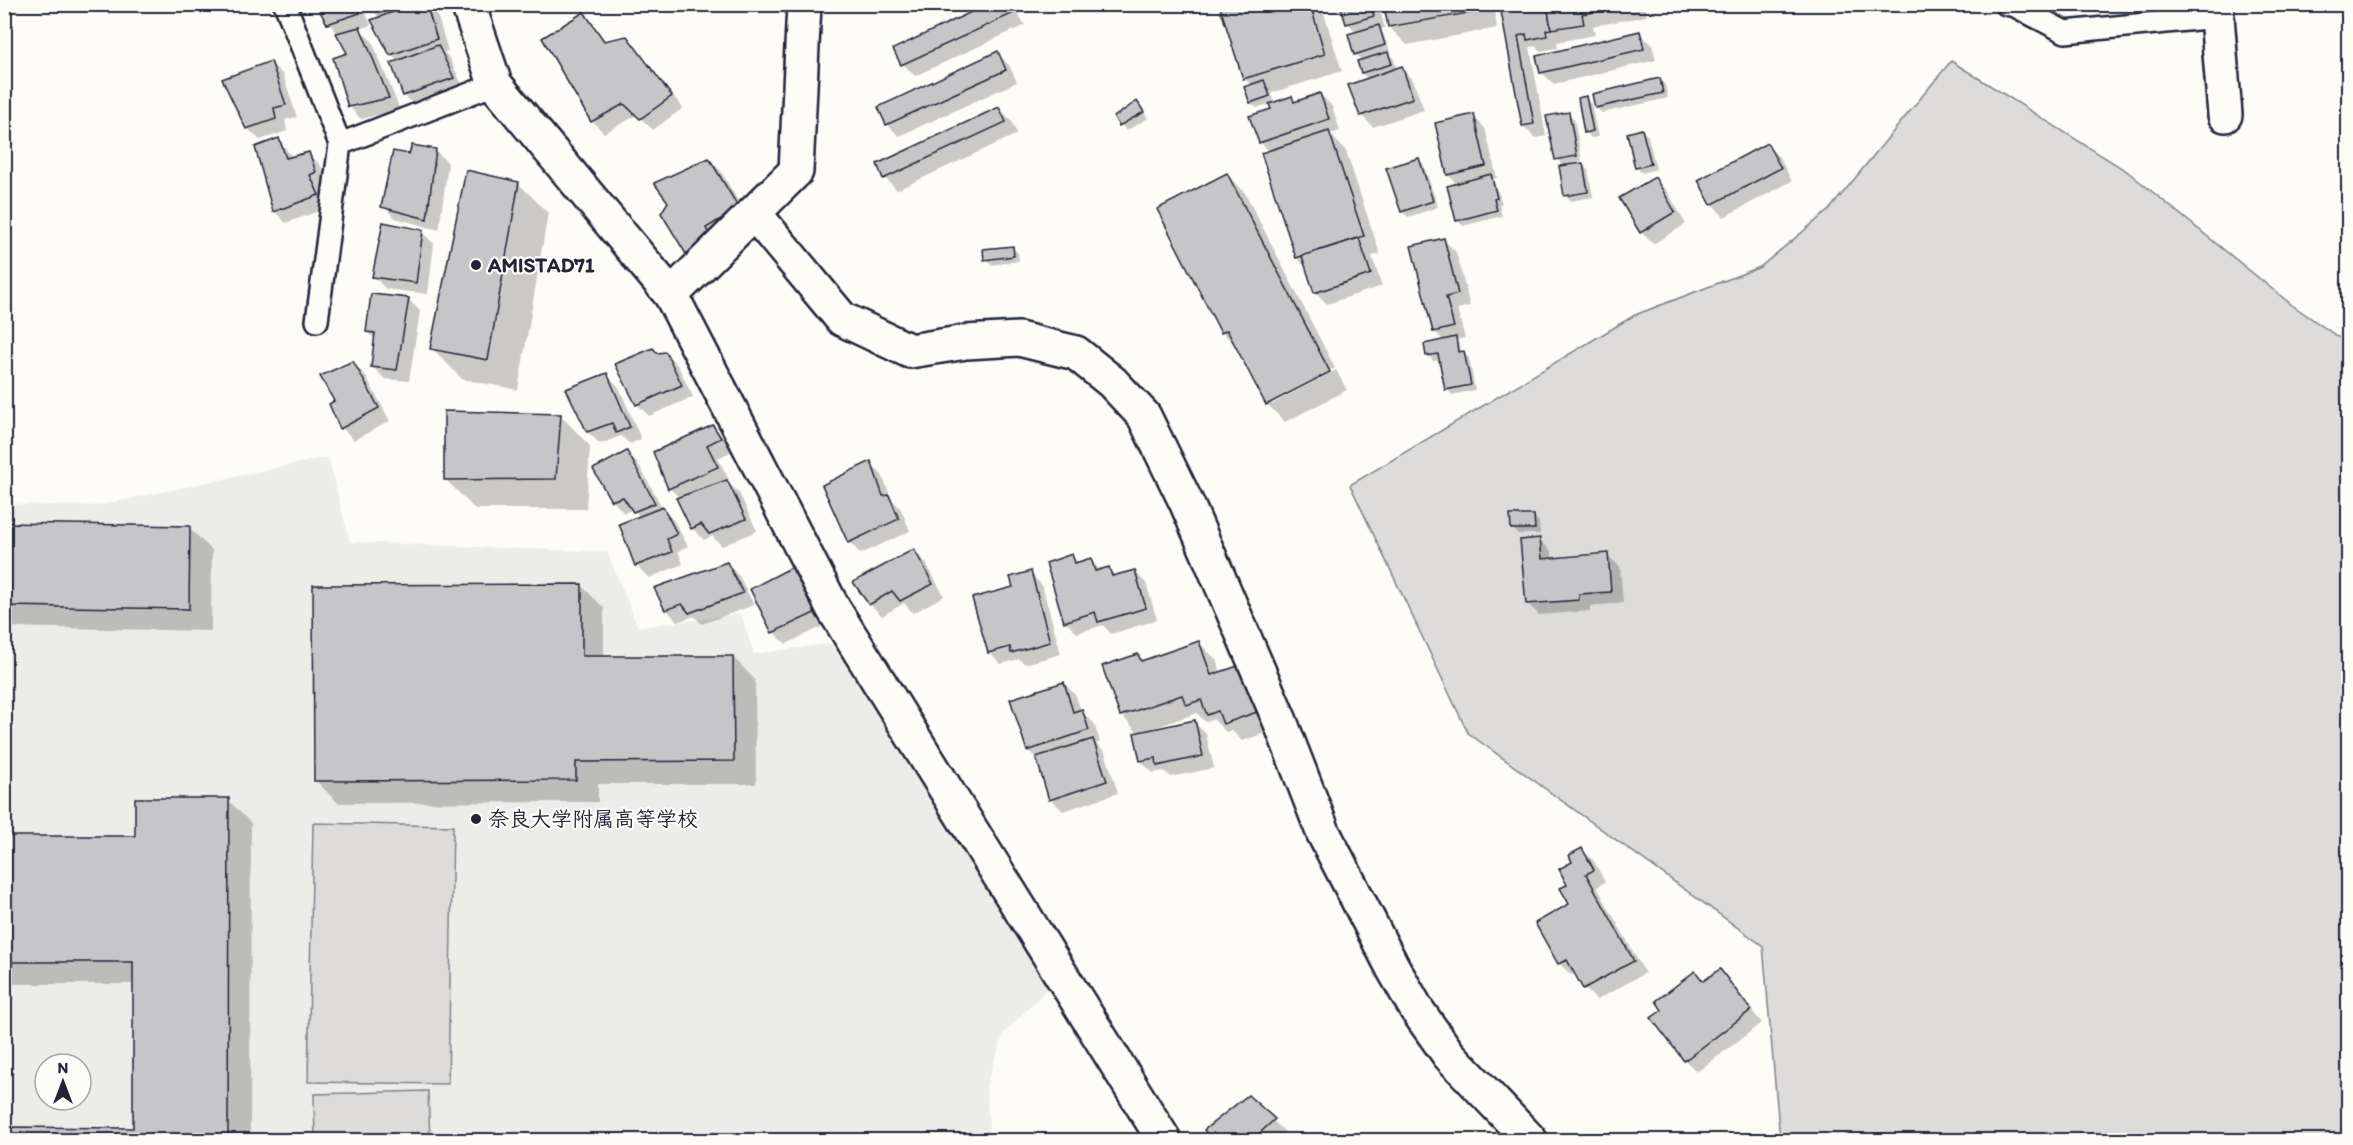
<svg xmlns="http://www.w3.org/2000/svg" width="2353" height="1145" viewBox="0 0 2353 1145" font-family="Itim,'Klee One',sans-serif">
	<style>
		.built { fill: #ecece9; fill-rule: evenodd }
		.green { fill: #dddcdb; stroke: #807f8b; stroke-width: 1.5 }
		.shadow { fill: #0003 }
		.building { fill: #c6c6c8; stroke: #22223b; stroke-width: 1.5 }
		.lines { fill: none; stroke-linecap: round; stroke-linejoin: round }
		.service-casing { stroke: #22223b; stroke-width: 26 }
		.minor-casing { stroke: #22223b; stroke-width: 38 }
		.service { stroke: #fdfcf7; stroke-width: 21 }
		.minor { stroke: #fdfcf7; stroke-width: 33 }
		.poi-dot { fill: #22223b; stroke: #fdfcf7; stroke-width: 2 }
		.labels { text-anchor: middle; stroke-width: 4.5; stroke-linejoin: round; paint-order: stroke }
		.poi-label { font-size: 21px; font-weight: bold; fill: #22223b; stroke: #fdfcf7; text-anchor: start }
	</style>
	<rect width="100%" height="100%" fill="#fdfcf7"/>
	<filter id="ink" filterUnits="userSpaceOnUse"><feTurbulence type="fractalNoise" baseFrequency=".0167" numOctaves="2"/><feDisplacementMap in="SourceGraphic" scale="12" xChannelSelector="R" yChannelSelector="G"/><feConvolveMatrix kernelMatrix="1 2 1 2 8 2 1 2 1" color-interpolation-filters="sRGB"/></filter>
	<g filter="url(#ink)">
		<path class="built" d="M328 457 350 542 607 552 638 627 741 614 754 654 835 643 1052 984 1004 1033 986 1086 990 1140H5V504L95 506ZM45 1064H81V1100H45Z"/>
		<g class="green">
			<polygon points="1951,61 2128,172 2292,305 2348,344 2348,1140 1780,1140 1763,946 1468,733 1350,485 1635,315 1760,267 1829,210"/>
			<polygon points="313,823 453,826 448,1084 308,1082"/>
			<polygon points="428,1091 430,1140 315,1140 314,1094"/>
		</g>
		<g class="shadow">
			<polygon points="318,4 362,4 371,25 359,29 372,41 400,110 361,119 349,106 349,54"/>
			<polygon points="368,4 431,4 428,6 437,14 448,51 444,52 450,59 465,91 416,107 404,95 398,61 391,54 380,19"/>
			<polygon points="992,4 1012,4 1025,25 915,76 903,64"/>
			<polygon points="1221,4 1321,4 1342,71 1271,93 1275,104 1291,98 1296,103 1320,94 1332,106 1340,131 1330,134 1346,151 1380,254 1372,256 1382,286 1327,304 1315,292 1307,268 1297,258 1270,152 1260,142 1274,110 1271,103 1257,108 1251,103 1252,86 1244,78"/>
			<polygon points="1342,4 1378,4 1385,28 1381,29 1390,51 1387,52 1394,59 1397,70 1401,68 1413,80 1424,110 1373,127 1361,115 1369,80 1362,73 1363,61 1355,54 1357,33 1348,23"/>
			<polygon points="1381,4 1507,4 1507,7 1517,4 1645,4 1647,16 1593,26 1595,35 1557,42 1558,48 1540,51 1536,46 1530,47 1546,136 1535,138 1523,126 1502,7 1494,8 1497,28 1407,45 1389,27"/>
			<polygon points="583,13 607,42 626,38 683,108 653,130 637,115 604,133 592,121"/>
			<polygon points="1640,33 1652,45 1656,60 1554,84 1541,72"/>
			<polygon points="997,53 1009,65 1017,82 899,136 887,124"/>
			<polygon points="271,63 283,75 297,117 285,120 287,131 260,140 247,128"/>
			<polygon points="1660,79 1665,85 1668,98 1602,113 1596,108"/>
			<polygon points="1585,98 1591,104 1598,137 1591,138 1586,132"/>
			<polygon points="1137,103 1148,118 1126,131 1116,117"/>
			<polygon points="999,108 1011,120 1017,134 897,190 885,178"/>
			<polygon points="1568,113 1574,119 1582,161 1573,163 1574,166 1582,164 1588,170 1593,197 1571,201 1566,196 1561,168 1564,167 1557,159"/>
			<polygon points="1473,116 1485,128 1497,178 1493,179 1502,203 1499,205 1502,216 1463,226 1458,221 1458,185 1448,175"/>
			<polygon points="1642,131 1648,136 1656,169 1642,173 1636,167"/>
			<polygon points="279,140 293,158 309,154 321,166 327,185 321,188 330,207 286,223 274,211"/>
			<polygon points="1767,145 1779,157 1792,181 1724,217 1712,204 1700,180"/>
			<polygon points="436,151 448,163 439,230 395,218 383,206 410,156"/>
			<polygon points="709,159 721,171 749,220 700,266 688,254 662,213"/>
			<polygon points="1419,159 1424,165 1438,207 1408,217 1402,211"/>
			<polygon points="1227,175 1245,193 1335,368 1272,400 1272,404 1336,370 1347,390 1285,422 1267,404 1239,349 1222,332"/>
			<polygon points="1655,179 1667,191 1686,224 1653,244 1641,232"/>
			<polygon points="518,183 548,213 518,390 462,379 432,348"/>
			<polygon points="422,232 434,244 428,294 386,289 374,277"/>
			<polygon points="1444,240 1456,252 1470,306 1457,309 1465,338 1457,340 1462,353 1469,358 1475,390 1452,395 1447,389 1441,360 1433,361 1428,355 1444,341 1434,331"/>
			<polygon points="1012,247 1018,253 1019,261 992,265 986,259"/>
			<polygon points="408,299 420,311 409,381 385,379 373,367 376,340 367,332"/>
			<polygon points="666,354 678,366 693,397 649,416 637,404 657,355"/>
			<polygon points="353,363 365,375 390,421 354,440 342,428 336,401"/>
			<polygon points="607,375 619,387 641,439 630,444 621,436 600,444 588,432"/>
			<polygon points="560,415 590,446 586,509 475,509 445,479"/>
			<polygon points="713,427 725,439 732,451 718,458 729,480 726,481 739,493 757,531 722,546 712,536 704,540 692,528 680,498 669,488"/>
			<polygon points="627,453 639,465 663,509 674,521 688,546 678,551 683,564 649,578 637,566 621,524 640,517 633,509 624,513 612,500"/>
			<polygon points="870,463 882,475 891,498 901,509 910,531 861,554 849,542"/>
			<polygon points="1534,516 1539,522 1540,534 1518,534 1512,528"/>
			<polygon points="4,524 189,528 212,550 211,631 4,627"/>
			<polygon points="1540,540 1552,552 1552,559 1607,555 1620,567 1623,603 1590,606 1590,611 1539,615 1527,603"/>
			<polygon points="914,551 926,563 944,596 913,613 904,603 882,616 870,604"/>
			<polygon points="1071,556 1079,563 1090,560 1101,571 1108,569 1116,576 1134,571 1146,583 1157,620 1111,634 1103,625 1077,633 1065,621"/>
			<polygon points="727,564 739,576 754,605 702,624 694,616 678,622 666,609"/>
			<polygon points="794,568 832,622 786,644 773,632 752,589"/>
			<polygon points="1030,573 1042,585 1061,654 1025,664 1019,659 1001,664 989,652 1015,588"/>
			<polygon points="582,586 604,608 604,658 733,657 755,680 756,784 598,784 598,802 338,803 316,781"/>
			<polygon points="1199,643 1217,660 1221,674 1241,667 1274,730 1242,741 1231,730 1226,732 1213,719 1205,722 1197,713 1151,729 1152,731 1194,722 1206,734 1214,768 1171,777 1164,771 1153,773 1141,761 1139,734 1121,715 1138,655 1144,662"/>
			<polygon points="1064,683 1076,696 1081,711 1094,723 1100,742 1096,744 1105,752 1118,793 1063,811 1051,799 1038,760 1028,750"/>
			<polygon points="228,800 251,823 250,1140 4,1140 4,1129 135,1129 135,984 4,984 4,837 137,838"/>
			<polygon points="1582,849 1594,861 1605,882 1597,887 1645,973 1597,1000 1584,988 1576,973 1571,975 1559,963 1571,905 1570,885 1574,862"/>
			<polygon points="1720,971 1762,1023 1697,1072 1685,1060 1664,1010 1695,973 1705,982"/>
			<polygon points="1248,1097 1285,1132 1277,1140 1213,1140 1206,1130"/>
		</g>
		<g class="building">
			<polygon points="316,4 356,4 360,13 327,24"/>
			<polygon points="415,4 426,4 437,39 390,55 371,20"/>
			<polygon points="988,4 1010,4 1014,13 901,65 893,49"/>
			<polygon points="1219,4 1310,4 1325,54 1243,79"/>
			<polygon points="1340,4 1371,4 1374,16 1346,24"/>
			<polygon points="1380,4 1479,4 1480,11 1388,27 1385,11 1381,12"/>
			<polygon points="1512,4 1547,4 1551,29 1546,30 1547,36 1527,40 1526,34 1518,36 1534,124 1522,126 1500,6"/>
			<polygon points="1547,4 1635,4 1635,5 1582,14 1584,24 1551,29"/>
			<polygon points="584,12 604,41 627,36 672,96 640,119 624,104 591,122 542,38"/>
			<polygon points="1379,25 1385,45 1354,55 1348,34"/>
			<polygon points="360,27 389,98 348,107 333,58 347,53 336,33"/>
			<polygon points="1640,31 1644,49 1540,73 1536,56"/>
			<polygon points="438,45 454,78 403,96 391,63"/>
			<polygon points="998,51 1006,70 886,125 878,107"/>
			<polygon points="1388,52 1392,64 1361,73 1357,61"/>
			<polygon points="271,61 286,105 274,108 276,119 246,129 222,79"/>
			<polygon points="1402,66 1413,98 1360,116 1348,85"/>
			<polygon points="1660,78 1663,93 1595,108 1592,94"/>
			<polygon points="1264,80 1270,96 1250,103 1244,87"/>
			<polygon points="1320,93 1329,119 1259,143 1249,116 1271,109 1269,104 1292,96 1294,102"/>
			<polygon points="1586,96 1593,131 1584,133 1578,98"/>
			<polygon points="1137,101 1144,112 1119,126 1114,117"/>
			<polygon points="999,107 1006,122 883,179 877,164"/>
			<polygon points="1569,112 1577,156 1555,160 1546,116"/>
			<polygon points="1474,114 1486,166 1447,175 1435,123"/>
			<polygon points="1642,129 1651,164 1635,168 1627,133"/>
			<polygon points="1329,131 1364,236 1296,258 1261,153"/>
			<polygon points="279,138 286,158 309,152 316,172 310,175 319,195 273,212 255,147"/>
			<polygon points="1767,143 1781,168 1711,205 1698,180"/>
			<polygon points="412,145 436,149 427,219 381,207 393,151 409,154"/>
			<polygon points="709,158 739,208 706,228 711,239 686,254 661,213 668,202 654,183"/>
			<polygon points="1419,158 1433,201 1401,212 1386,168"/>
			<polygon points="1583,163 1588,192 1564,196 1559,166"/>
			<polygon points="466,170 519,182 488,360 430,349"/>
			<polygon points="1227,173 1330,372 1266,405 1227,330 1221,333 1157,209"/>
			<polygon points="1491,174 1497,198 1494,199 1497,210 1456,221 1447,186"/>
			<polygon points="1655,177 1675,212 1640,233 1619,198"/>
			<polygon points="383,222 423,230 416,283 372,277"/>
			<polygon points="1359,238 1371,274 1314,293 1302,256"/>
			<polygon points="1444,238 1458,294 1446,297 1454,327 1433,332 1411,246"/>
			<polygon points="1013,246 1014,256 984,260 983,249"/>
			<polygon points="371,294 409,298 397,370 371,367 375,333 366,332"/>
			<polygon points="1456,337 1458,352 1464,351 1471,385 1445,390 1438,354 1426,356 1424,344"/>
			<polygon points="653,348 657,353 666,352 682,385 636,405 615,364"/>
			<polygon points="353,361 379,408 340,429 329,404 334,401 320,376"/>
			<polygon points="607,373 630,427 616,433 612,423 587,432 566,389"/>
			<polygon points="444,411 561,414 556,479 444,480"/>
			<polygon points="713,425 721,438 707,445 718,467 668,489 653,452"/>
			<polygon points="627,451 655,503 633,512 623,497 611,501 593,469"/>
			<polygon points="871,461 883,496 889,495 899,519 848,543 822,485"/>
			<polygon points="727,480 746,519 709,534 701,524 691,529 676,498"/>
			<polygon points="663,507 677,534 667,539 672,552 635,566 619,524"/>
			<polygon points="1510,515 1534,515 1535,529 1511,529"/>
			<polygon points="4,523 190,526 189,609 4,606"/>
			<polygon points="1540,538 1542,559 1608,553 1611,592 1579,594 1579,600 1526,604 1520,540"/>
			<polygon points="914,549 933,584 900,601 892,591 869,605 853,582"/>
			<polygon points="1072,554 1075,563 1091,558 1095,571 1109,567 1112,576 1135,570 1146,608 1098,622 1095,612 1064,622 1046,563"/>
			<polygon points="727,562 743,593 689,613 682,604 665,610 654,588"/>
			<polygon points="794,566 821,610 772,633 750,589"/>
			<polygon points="1031,571 1050,642 1011,653 1010,647 988,653 972,598 1013,587 1010,577"/>
			<polygon points="582,584 582,656 733,656 734,761 576,762 576,780 314,781 313,585"/>
			<polygon points="1199,641 1211,675 1241,665 1257,712 1223,724 1218,711 1207,715 1201,700 1186,705 1182,695 1120,716 1102,666 1138,654 1141,661"/>
			<polygon points="1064,682 1073,712 1082,709 1089,730 1027,751 1010,699"/>
			<polygon points="1195,720 1203,756 1157,766 1156,758 1140,761 1134,733"/>
			<polygon points="1093,739 1107,781 1049,800 1036,757"/>
			<polygon points="135,798 229,798 228,1140 4,1140 4,1127 133,1128 133,962 4,962 4,836 135,836"/>
			<polygon points="1582,848 1594,870 1586,874 1634,961 1583,989 1567,960 1558,964 1535,923 1569,904 1560,888 1567,885 1559,869 1572,862 1569,855"/>
			<polygon points="1720,969 1751,1010 1684,1061 1651,1018 1662,1010 1656,1001 1695,971 1703,981"/>
			<polygon points="1248,1095 1275,1119 1252,1140 1211,1140 1204,1130"/>
		</g>
		<g class="lines">
			<defs>
				<g id="service">
					<polyline points="285,4 340,144"/>
					<polyline points="2006,4 2015,6 2065,32 2217,17"/>
					<polyline points="317,321 340,144 495,84"/>
				</g>
				<g id="minor">
					<polyline points="468,4 495,84 671,295 833,608 1164,1140"/>
					<polyline points="2216,4 2225,115"/>
					<polyline points="754,213 842,319 910,351 966,342 1019,339 1076,353 1112,382 1144,416 1187,504 1280,721 1323,832 1393,968 1417,1010 1449,1055 1530,1140"/>
					<polyline points="671,295 796,171 804,4"/>
				</g>
			</defs>
			<use href="#service" class="service-casing"/>
			<use href="#minor" class="minor-casing"/>
			<use href="#service" class="service"/>
			<use href="#minor" class="minor"/>
		</g>
	</g>
	<g class="poi-dot">
		<circle cx="476" cy="265" r="6"/>
		<circle cx="476" cy="819" r="6"/>
	</g>
	<g class="labels">
		<g class="poi-label">
			<text x="488" y="272">AMISTAD71</text>
			<text x="488" y="826">奈良大学附属高等学校</text>
		</g>
	</g>
	<rect width="2353" height="1145" fill="none" stroke="#fdfcf7" stroke-width="24"/>
	<rect x="12" y="12" width="2329" height="1121" fill="none" stroke="#22223b" stroke-width="2" filter="url(#ink)"/>
	<g transform="translate(63 1082)"><circle r="28" fill="#fdfcf7" stroke="#a5a5ac" stroke-width="1.5"/>
	<path d="M0-4.5L10 22L0 15L-10 22Z" fill="#22223b"/>
	<text y="-9" font-size="16" font-weight="bold" text-anchor="middle" fill="#22223b">N</text>
	</g>
</svg>
